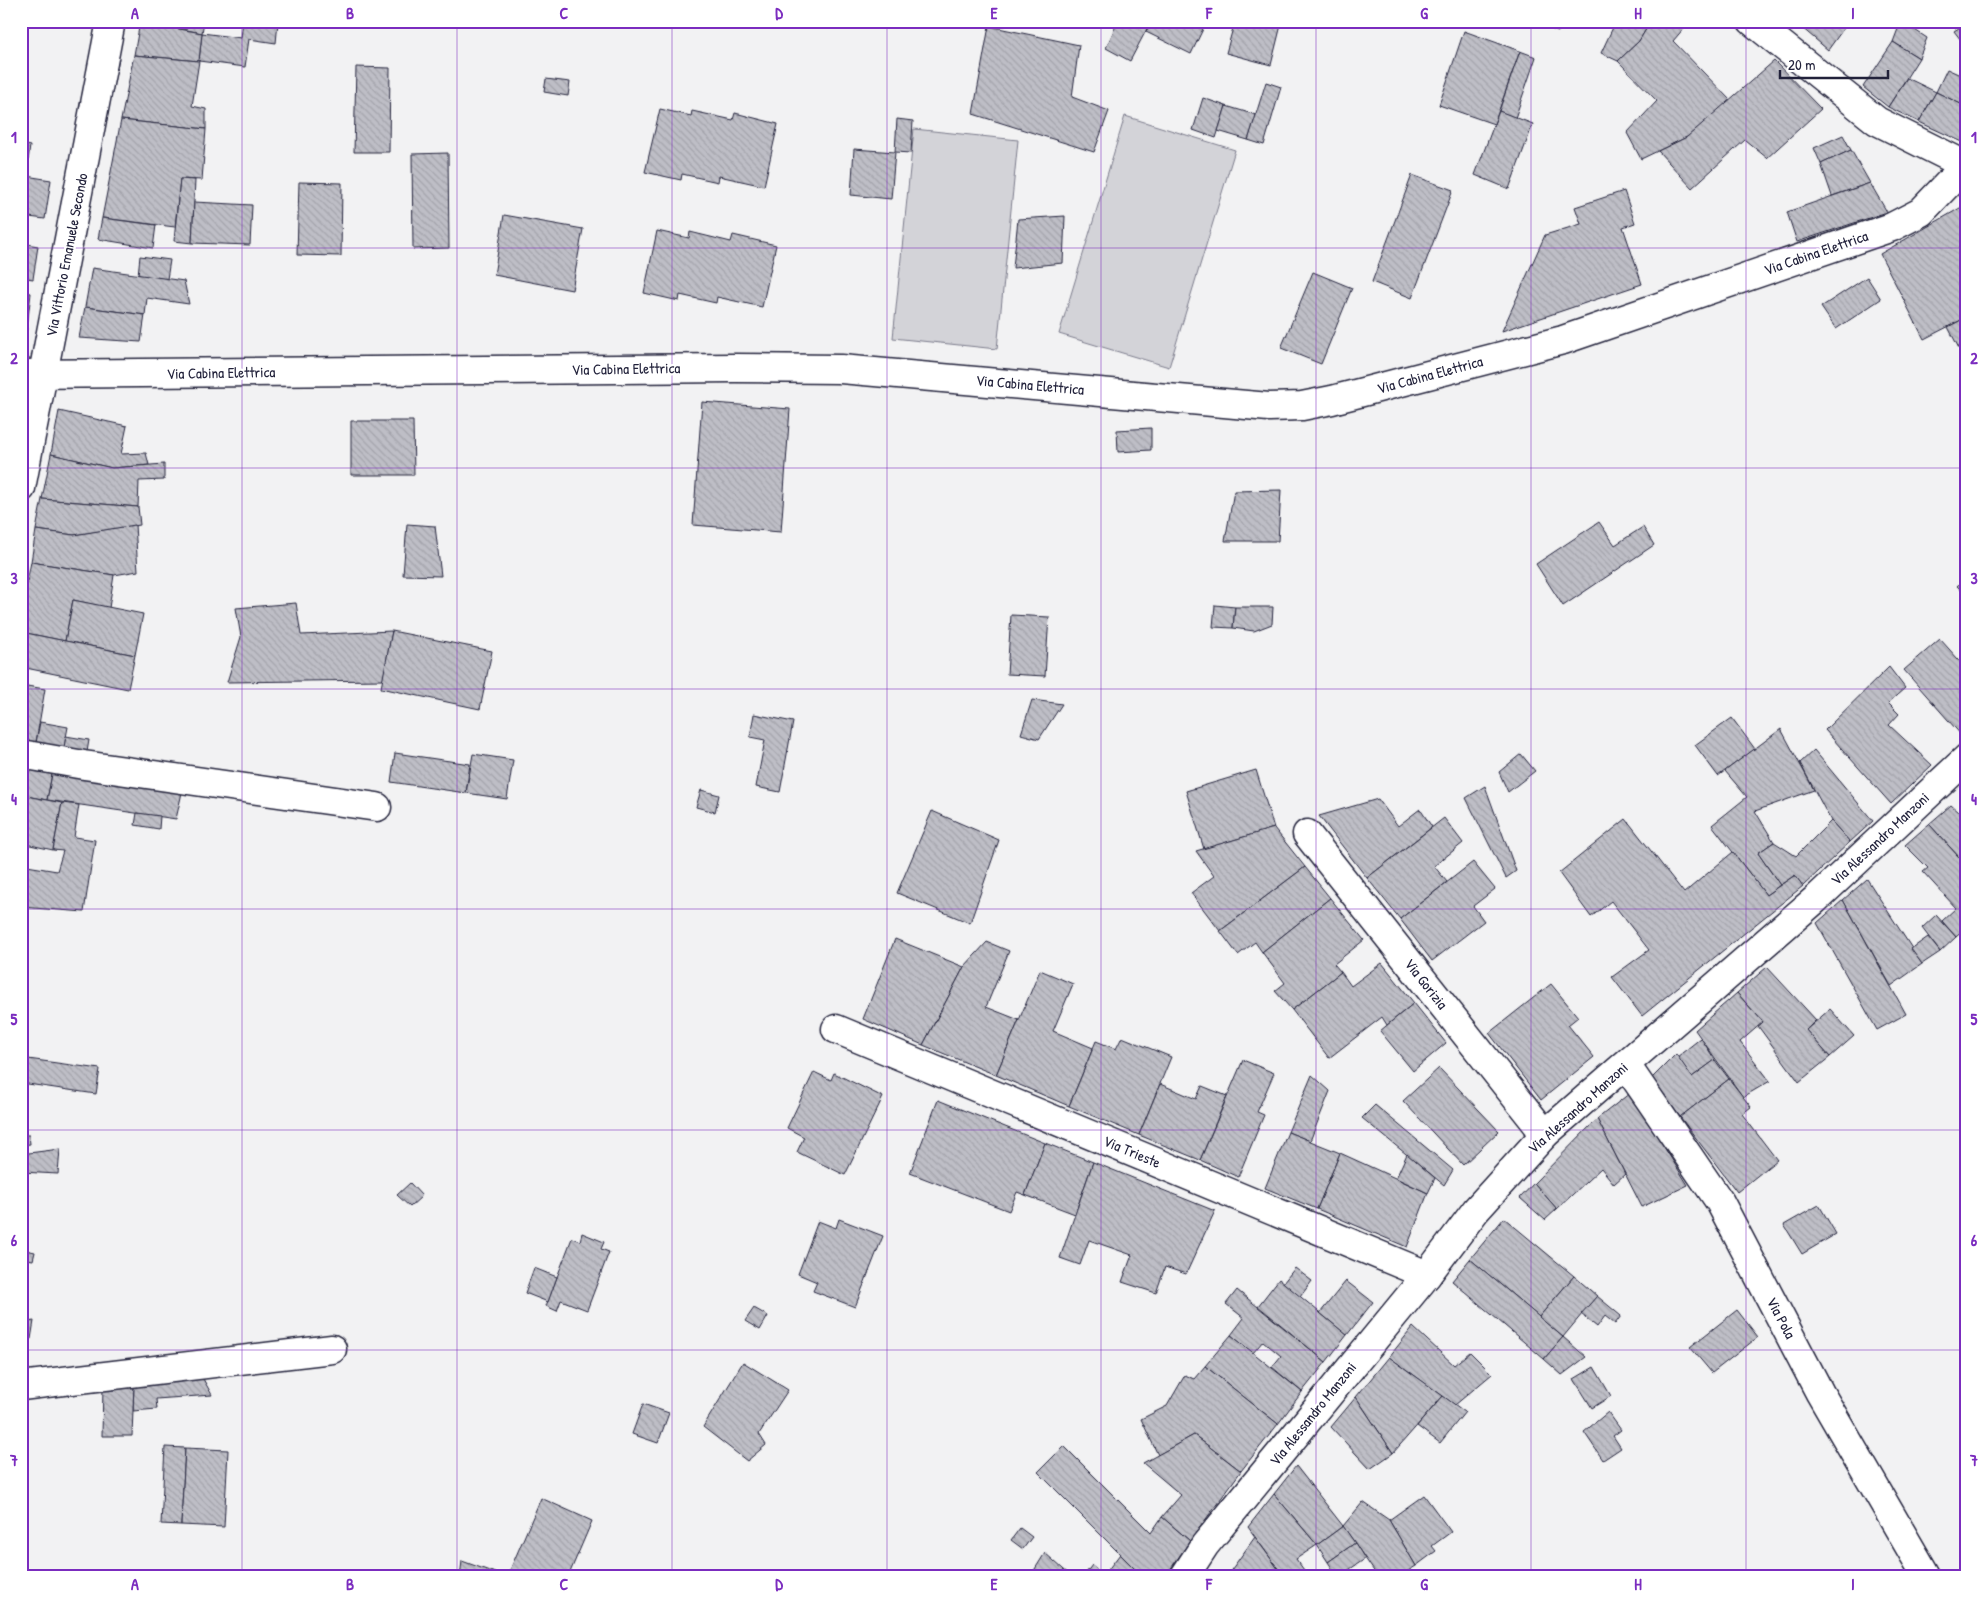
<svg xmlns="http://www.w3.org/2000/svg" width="1988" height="1598" viewBox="0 0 1988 1598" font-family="'Patrick Hand',sans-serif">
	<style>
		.green { fill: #d3d3d8; stroke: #7a7a8a }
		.building { fill: url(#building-back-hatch); stroke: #22223b }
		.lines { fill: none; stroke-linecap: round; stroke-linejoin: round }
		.minor-casing { stroke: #22223b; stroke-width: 31 }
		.minor { stroke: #fff; stroke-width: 28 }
		.grid { fill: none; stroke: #7b2cbf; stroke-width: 1; stroke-opacity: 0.55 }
		.labels { text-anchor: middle; stroke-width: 4.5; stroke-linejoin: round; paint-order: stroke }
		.street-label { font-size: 15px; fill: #22223b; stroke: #fff }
		.neatline { fill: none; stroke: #7b2cbf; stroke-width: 2 }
		.grid-label { font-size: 16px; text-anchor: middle; font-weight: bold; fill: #7b2cbf }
	</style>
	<defs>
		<pattern id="building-back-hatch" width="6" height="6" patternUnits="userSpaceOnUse" patternTransform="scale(1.25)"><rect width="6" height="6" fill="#bebec6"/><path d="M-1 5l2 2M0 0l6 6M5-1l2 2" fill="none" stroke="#a3a3ab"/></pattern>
	</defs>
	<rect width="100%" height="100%" fill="#f2f2f3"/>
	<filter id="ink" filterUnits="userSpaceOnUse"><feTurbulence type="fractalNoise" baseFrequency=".02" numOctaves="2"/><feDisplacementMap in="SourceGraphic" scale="10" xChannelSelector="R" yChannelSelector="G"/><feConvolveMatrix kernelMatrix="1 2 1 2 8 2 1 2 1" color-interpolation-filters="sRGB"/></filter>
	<g filter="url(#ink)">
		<g class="green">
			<polygon points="1125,116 1235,150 1169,367 1059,334"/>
			<polygon points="914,129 1018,140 997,349 893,338"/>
		</g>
		<g class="building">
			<polygon points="63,21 86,21 84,28 63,25"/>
			<polygon points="140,21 204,21 202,33"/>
			<polygon points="243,21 278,22 276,43 249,39 245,67 199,61 202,33 241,38"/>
			<polygon points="1118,21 1151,21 1130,61 1106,48"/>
			<polygon points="1151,21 1197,21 1195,25 1203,29 1191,54 1146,32"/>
			<polygon points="1220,21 1282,21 1271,65 1226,53 1233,28 1219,24"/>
			<polygon points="1533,21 1563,21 1558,32"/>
			<polygon points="1616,21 1651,21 1639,41 1618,61 1601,53"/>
			<polygon points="1651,21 1690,21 1673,41 1731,101 1687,137 1641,159 1627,133 1657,101 1618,61 1639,41"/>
			<polygon points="1794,21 1849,21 1828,50"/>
			<polygon points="1901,21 1927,38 1919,58 1893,42"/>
			<polygon points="140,22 202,33 199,61 134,55"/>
			<polygon points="1967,23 1967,48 1954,31"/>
			<polygon points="989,26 1079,45 1072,97 1109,111 1094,152 973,114"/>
			<polygon points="1464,31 1520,51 1494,124 1439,105"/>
			<polygon points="1893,42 1919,58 1888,107 1863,87"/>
			<polygon points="1520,51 1536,57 1515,118 1499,111"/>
			<polygon points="134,55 199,61 192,106 206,109 206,129 121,120"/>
			<polygon points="1774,61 1821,109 1767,158 1745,140 1692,188 1658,151 1687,137"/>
			<polygon points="356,67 390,68 389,152 354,152"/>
			<polygon points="1947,69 1967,78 1967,107 1936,92"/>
			<polygon points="1907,78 1936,92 1919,122 1888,107"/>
			<polygon points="546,79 570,82 568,96 544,92"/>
			<polygon points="1266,82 1281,87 1264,145 1248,140"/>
			<polygon points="1936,92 1967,107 1967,144 1919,122"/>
			<polygon points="1203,98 1226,106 1216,138 1193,130"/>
			<polygon points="1226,106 1256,115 1248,140 1218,131"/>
			<polygon points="660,109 691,116 692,111 733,120 735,113 778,124 764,186 719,176 718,182 682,174 681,180 645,172"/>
			<polygon points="1499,111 1533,124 1509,189 1475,175"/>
			<polygon points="897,119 913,121 911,153 895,152"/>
			<polygon points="121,120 206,129 202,180 180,179 175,227 102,218"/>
			<polygon points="1843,135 1851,150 1821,164 1814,148"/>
			<polygon points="21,144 30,146 26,176 51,180 45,219 21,216"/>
			<polygon points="854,149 895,152 891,199 851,195"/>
			<polygon points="1851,150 1870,183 1832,196 1821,164"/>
			<polygon points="448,153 449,248 413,249 412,154"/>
			<polygon points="1412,175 1453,190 1412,298 1372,282"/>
			<polygon points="180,179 195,180 192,243 174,241"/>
			<polygon points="299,182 342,183 341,256 297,255"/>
			<polygon points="1870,183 1887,212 1797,242 1787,212"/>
			<polygon points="1624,191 1635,223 1623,227 1642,284 1502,331 1545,235 1581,224 1575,207"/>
			<polygon points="194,202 252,205 250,245 192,243"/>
			<polygon points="1967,204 1967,317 1924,339 1880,254"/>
			<polygon points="504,215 583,229 572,290 494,275"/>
			<polygon points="1065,216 1063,263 1013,268 1018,219"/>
			<polygon points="102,218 156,225 153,248 98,239"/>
			<polygon points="657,231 689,238 690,232 731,242 733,235 776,245 762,307 717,297 716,303 680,295 679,301 644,293"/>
			<polygon points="21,243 38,246 33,279 21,277"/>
			<polygon points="140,256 170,260 167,279 138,275"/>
			<polygon points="92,268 184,281 189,304 147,298 145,315 85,307"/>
			<polygon points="1313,272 1352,288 1321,364 1281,348"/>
			<polygon points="1867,277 1881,299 1836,329 1821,307"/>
			<polygon points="21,292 31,293 26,335 21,334"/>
			<polygon points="85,307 145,315 141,342 79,338"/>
			<polygon points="1967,317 1967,364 1948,327"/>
			<polygon points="702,402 790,409 781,532 693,525"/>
			<polygon points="59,411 127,426 121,454 146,453 149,465 112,468 51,454"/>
			<polygon points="351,421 413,421 414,475 351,475"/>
			<polygon points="1151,428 1151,450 1118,452 1117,430"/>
			<polygon points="51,454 112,468 164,464 164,480 139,481 138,507 42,499"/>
			<polygon points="1281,490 1278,541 1225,541 1234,491"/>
			<polygon points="42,499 138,507 140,525 74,535 36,530"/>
			<polygon points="1599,522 1615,545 1643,527 1654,545 1563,606 1536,564"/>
			<polygon points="407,524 435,526 441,576 403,575"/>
			<polygon points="135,525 138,571 114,575 31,562 36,530 74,535"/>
			<polygon points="31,562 114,575 109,608 73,600 65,641 21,632 21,612"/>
			<polygon points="1967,576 1967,596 1957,586"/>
			<polygon points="73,600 143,614 135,655 65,641"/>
			<polygon points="296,603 301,635 392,631 383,680 227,682 241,637 236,608"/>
			<polygon points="1215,605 1235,607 1233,628 1213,627"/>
			<polygon points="1235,607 1273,607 1272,624 1254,631 1233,628"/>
			<polygon points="1011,615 1049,617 1045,676 1007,674"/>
			<polygon points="392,631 492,651 480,709 381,688"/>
			<polygon points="21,632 135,655 128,689 21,667"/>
			<polygon points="1940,639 1967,669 1967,733 1963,737 1904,670"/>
			<polygon points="1889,667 1905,688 1888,703 1899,714 1889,725 1932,765 1891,804 1825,730"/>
			<polygon points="21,685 45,689 35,748 21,746"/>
			<polygon points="1032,700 1062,704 1039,739 1021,734"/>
			<polygon points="754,714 793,722 780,792 756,787 765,740 750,737"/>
			<polygon points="1732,718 1755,749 1718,776 1695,745"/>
			<polygon points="40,722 68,727 63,753 35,748"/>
			<polygon points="1781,729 1814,790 1755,811 1774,842 1758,853 1780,885 1766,895 1712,825 1747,797 1725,771"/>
			<polygon points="66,736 89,740 86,758 63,753"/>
			<polygon points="1814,750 1873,821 1850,842 1831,821 1800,763"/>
			<polygon points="395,753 470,764 466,793 391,782"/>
			<polygon points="473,754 513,760 507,799 466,793"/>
			<polygon points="1521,754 1535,771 1508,792 1499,772"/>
			<polygon points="21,763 53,769 47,800 21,795"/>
			<polygon points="53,769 183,788 176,819 47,800"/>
			<polygon points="1256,770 1274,828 1204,849 1186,791"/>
			<polygon points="1485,786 1516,871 1506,878 1466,798"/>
			<polygon points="701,790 719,795 715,812 696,807"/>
			<polygon points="21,795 62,803 53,850 21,843"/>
			<polygon points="1378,799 1398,826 1420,809 1432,827 1367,878 1319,816"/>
			<polygon points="62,803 79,805 74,837 95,840 84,912 21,907 21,865 57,871 63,851 53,850"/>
			<polygon points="1951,805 1967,819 1967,866 1929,824"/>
			<polygon points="932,811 999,840 970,923 897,893"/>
			<polygon points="137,813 160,816 159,829 135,825"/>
			<polygon points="1444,818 1463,843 1434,866 1447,882 1400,919 1367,878"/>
			<polygon points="1626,819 1684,893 1733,852 1766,895 1795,875 1803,886 1642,1016 1612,977 1649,950 1611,901 1591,917 1559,873"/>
			<polygon points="1831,821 1850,842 1803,886 1795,875 1780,885 1758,853 1774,842 1796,856"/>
			<polygon points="1929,824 1967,866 1967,927 1956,937 1942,921 1956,908 1923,872 1928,868 1905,845"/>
			<polygon points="1274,828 1305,867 1220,931 1191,893 1214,876 1196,851"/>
			<polygon points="1473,862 1495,889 1473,906 1484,921 1432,961 1400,919"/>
			<polygon points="1305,867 1330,898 1262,952 1255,942 1238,955 1220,931"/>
			<polygon points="1867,879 1922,964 1891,986 1843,900"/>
			<polygon points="1330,898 1364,940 1334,964 1341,972 1292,1010 1275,991 1285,983 1262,952"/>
			<polygon points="1843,900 1906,1014 1877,1030 1817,923"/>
			<polygon points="1936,915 1956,937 1940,952 1922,928"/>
			<polygon points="1928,937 1940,952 1922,964 1911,949"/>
			<polygon points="895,939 964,967 923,1045 863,1019"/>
			<polygon points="987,942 1009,951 986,1007 1019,1020 996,1075 923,1045 964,967"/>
			<polygon points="1382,963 1414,1003 1387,1025 1382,1017 1329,1058 1292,1010 1341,972 1351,986"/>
			<polygon points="1767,967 1816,1020 1806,1030 1830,1057 1799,1082 1758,1026 1763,1022 1737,993"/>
			<polygon points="1040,970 1073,984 1053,1031 1093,1048 1069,1106 996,1075"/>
			<polygon points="1551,984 1578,1017 1568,1025 1594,1057 1541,1100 1489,1033"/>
			<polygon points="1737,993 1763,1022 1740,1042 1770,1081 1743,1097 1695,1030"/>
			<polygon points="1414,1003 1446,1043 1413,1071 1380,1031"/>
			<polygon points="1830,1009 1854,1036 1830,1057 1806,1030"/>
			<polygon points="1122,1037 1171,1057 1139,1135 1069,1106 1096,1041 1116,1049"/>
			<polygon points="1701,1038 1715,1060 1692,1077 1677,1057"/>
			<polygon points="1676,1054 1692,1077 1715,1060 1729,1079 1680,1117 1652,1078"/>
			<polygon points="21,1058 100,1069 96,1094 21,1083"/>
			<polygon points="1243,1060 1274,1073 1257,1112 1264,1115 1238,1177 1200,1160"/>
			<polygon points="1439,1068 1499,1131 1463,1165 1403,1101"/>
			<polygon points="814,1072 831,1080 834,1073 883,1097 845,1175 797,1152 804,1137 787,1128"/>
			<polygon points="1312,1075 1330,1091 1310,1141 1288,1132"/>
			<polygon points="1729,1079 1751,1107 1742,1114 1777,1160 1737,1192 1680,1117"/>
			<polygon points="1160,1084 1196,1099 1202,1086 1227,1096 1200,1160 1139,1135"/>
			<polygon points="1630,1093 1688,1185 1642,1207 1597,1119"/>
			<polygon points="938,1100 1045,1143 1025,1195 1017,1192 1009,1211 910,1173"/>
			<polygon points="1375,1105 1453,1170 1444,1185 1362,1118"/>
			<polygon points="1597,1119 1625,1174 1614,1184 1601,1168 1557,1209 1534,1183"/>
			<polygon points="1288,1132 1340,1153 1317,1209 1265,1188"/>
			<polygon points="21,1135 29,1135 30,1144 21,1145"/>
			<polygon points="1045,1143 1093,1162 1075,1214 1025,1195"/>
			<polygon points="60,1149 58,1174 21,1172 21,1154"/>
			<polygon points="1340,1153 1428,1193 1407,1247 1317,1209"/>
			<polygon points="1407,1154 1435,1178 1428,1193 1396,1178"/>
			<polygon points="1093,1162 1215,1211 1186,1274 1165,1267 1156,1293 1122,1282 1132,1255 1089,1240 1080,1265 1060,1258"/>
			<polygon points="410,1183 422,1196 410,1207 397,1195"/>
			<polygon points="1534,1183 1557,1209 1545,1220 1520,1198"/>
			<polygon points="21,1187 25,1187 23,1199 21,1199"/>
			<polygon points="1819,1205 1836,1234 1802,1254 1784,1225"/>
			<polygon points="1504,1218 1574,1276 1539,1317 1470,1259"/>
			<polygon points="839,1219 883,1236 855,1307 813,1291 817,1282 798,1274 818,1221 836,1228"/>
			<polygon points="582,1233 604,1242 601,1249 609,1252 587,1310 561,1300 557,1311 546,1306 572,1238 580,1241"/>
			<polygon points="21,1249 35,1252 33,1260 21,1258"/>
			<polygon points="1470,1259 1563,1337 1544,1359 1452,1281"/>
			<polygon points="534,1268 557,1277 548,1302 525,1293"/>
			<polygon points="1295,1268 1312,1281 1300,1297 1283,1283"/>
			<polygon points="1574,1276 1597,1296 1563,1337 1539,1317"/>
			<polygon points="1279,1279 1347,1335 1326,1362 1258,1306"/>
			<polygon points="1346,1281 1373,1302 1347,1335 1320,1313"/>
			<polygon points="1237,1290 1326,1362 1302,1392 1272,1367 1281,1356 1263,1341 1253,1353 1231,1335 1244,1318 1226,1304"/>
			<polygon points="1597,1296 1621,1316 1615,1324 1605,1316 1597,1327 1581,1314"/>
			<polygon points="754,1308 768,1316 760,1330 745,1321"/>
			<polygon points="1737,1310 1758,1337 1712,1373 1690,1347"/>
			<polygon points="34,1321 31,1339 21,1341 21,1323"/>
			<polygon points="1413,1327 1454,1365 1470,1352 1492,1374 1455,1405 1389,1357"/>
			<polygon points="1231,1335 1302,1392 1278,1424 1205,1366"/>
			<polygon points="1563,1337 1586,1357 1562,1375 1544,1359"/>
			<polygon points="1389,1357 1443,1396 1393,1453 1356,1397"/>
			<polygon points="743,1362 788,1390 759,1434 766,1445 747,1461 703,1427"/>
			<polygon points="1205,1366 1278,1424 1241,1471 1194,1435 1158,1455 1141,1419 1167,1406 1185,1375 1194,1379"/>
			<polygon points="1594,1367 1611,1396 1592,1408 1574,1379"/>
			<polygon points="202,1377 212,1395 156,1399 157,1409 133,1411 134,1384"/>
			<polygon points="134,1384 132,1436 102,1436 103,1386"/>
			<polygon points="1443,1396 1465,1412 1440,1443 1417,1426"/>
			<polygon points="1356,1397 1393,1453 1370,1469 1331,1427"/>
			<polygon points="643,1404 669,1413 658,1443 632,1434"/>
			<polygon points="1608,1412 1621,1430 1613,1436 1621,1448 1603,1460 1584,1432"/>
			<polygon points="1194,1435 1241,1471 1190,1541 1162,1517 1181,1495 1143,1463"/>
			<polygon points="1064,1446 1151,1533 1162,1517 1190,1541 1165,1577 1143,1577 1038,1472"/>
			<polygon points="165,1447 185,1448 181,1525 161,1524"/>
			<polygon points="185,1448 228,1450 224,1527 181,1525"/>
			<polygon points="1296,1466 1343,1526 1317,1545 1274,1494"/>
			<polygon points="1274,1494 1317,1545 1296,1559 1309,1577 1284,1577 1248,1527"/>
			<polygon points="1424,1495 1451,1532 1432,1546 1436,1551 1416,1566 1389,1520"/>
			<polygon points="541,1498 592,1521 568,1577 507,1577"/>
			<polygon points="1363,1502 1389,1520 1416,1566 1398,1577 1378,1577 1343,1526"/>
			<polygon points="1343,1526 1355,1543 1328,1562 1317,1545"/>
			<polygon points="1020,1528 1032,1537 1023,1549 1011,1540"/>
			<polygon points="1255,1537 1284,1577 1232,1577 1229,1573"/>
			<polygon points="1355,1543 1365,1559 1338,1577 1328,1562"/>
			<polygon points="1045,1553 1072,1577 1030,1577"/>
			<polygon points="1120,1554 1143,1577 1083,1577 1092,1565 1104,1575"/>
			<polygon points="462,1561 506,1577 460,1577"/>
		</g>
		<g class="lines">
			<defs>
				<g id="minor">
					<polyline points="1752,21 1877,121 1967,166"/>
					<polyline points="21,374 735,368 841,369 1269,407 1302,406 1332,400 1563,340 1892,227 1921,212 1965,166"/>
					<polyline points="21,488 111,21"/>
					<polyline points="21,754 84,765 377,807"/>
					<polyline points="1307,834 1545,1134"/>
					<polyline points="836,1029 1427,1275"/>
					<polyline points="1626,1065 1720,1202 1820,1393 1927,1577"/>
					<polyline points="21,1386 332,1349"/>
					<polyline points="1184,1577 1205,1545 1427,1275 1476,1210 1545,1134 1816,899 1967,758"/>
				</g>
			</defs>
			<use href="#minor" class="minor-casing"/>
			<use href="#minor" class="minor"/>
		</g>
	</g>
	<path class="grid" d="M242 21V1577M457 21V1577M672 21V1577M887 21V1577M1101 21V1577M1316 21V1577M1531 21V1577M1746 21V1577M21 248H1967M21 468H1967M21 689H1967M21 909H1967M21 1130H1967M21 1350H1967"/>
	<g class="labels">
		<g class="street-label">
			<text transform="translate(1816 253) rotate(-19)" y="5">Via Cabina Elettrica</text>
			<text transform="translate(67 255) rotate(-79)" y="5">Via Vittorio Emanuele Secondo</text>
			<text transform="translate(626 369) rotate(-1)" y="5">Via Cabina Elettrica</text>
			<text transform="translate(221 373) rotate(-1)" y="5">Via Cabina Elettrica</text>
			<text transform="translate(1430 375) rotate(-15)" y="5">Via Cabina Elettrica</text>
			<text transform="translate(1030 385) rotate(5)" y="5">Via Cabina Elettrica</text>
			<text transform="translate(1880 839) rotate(-43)" y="5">Via Alessandro Manzoni</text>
			<text transform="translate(1426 984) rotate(52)" y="5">Via Gorizia</text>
			<text transform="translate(1578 1108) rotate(-42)" y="5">Via Alessandro Manzoni</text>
			<text transform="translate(1132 1152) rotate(23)" y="5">Via Trieste</text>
			<text transform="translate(1781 1318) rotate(62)" y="5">Via Pola</text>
			<text transform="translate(1313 1414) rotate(-51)" y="5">Via Alessandro Manzoni</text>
		</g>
	</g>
	<rect width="1988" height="1598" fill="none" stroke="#fff" stroke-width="55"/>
	<path d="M1780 70v8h108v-8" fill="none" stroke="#22223b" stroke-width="2.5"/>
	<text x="1788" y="70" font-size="15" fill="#22223b" stroke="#ffffff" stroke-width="4" paint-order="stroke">20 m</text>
	<rect x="28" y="28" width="1932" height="1542" class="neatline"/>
	<g class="grid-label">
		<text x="135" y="19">A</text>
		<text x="350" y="19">B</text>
		<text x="564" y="19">C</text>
		<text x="779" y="19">D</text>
		<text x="994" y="19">E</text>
		<text x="1209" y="19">F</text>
		<text x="1424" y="19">G</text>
		<text x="1638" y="19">H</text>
		<text x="1853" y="19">I</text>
		<text x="14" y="143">1</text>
		<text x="1974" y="143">1</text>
		<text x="14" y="364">2</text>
		<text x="1974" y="364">2</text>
		<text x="14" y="584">3</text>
		<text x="1974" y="584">3</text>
		<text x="14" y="805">4</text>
		<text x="1974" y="805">4</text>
		<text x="14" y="1025">5</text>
		<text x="1974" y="1025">5</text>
		<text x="14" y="1246">6</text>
		<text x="1974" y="1246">6</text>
		<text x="14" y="1466">7</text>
		<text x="1974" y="1466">7</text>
		<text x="135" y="1590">A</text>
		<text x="350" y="1590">B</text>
		<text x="564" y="1590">C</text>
		<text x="779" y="1590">D</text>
		<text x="994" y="1590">E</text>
		<text x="1209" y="1590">F</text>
		<text x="1424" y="1590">G</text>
		<text x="1638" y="1590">H</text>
		<text x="1853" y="1590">I</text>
	</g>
</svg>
